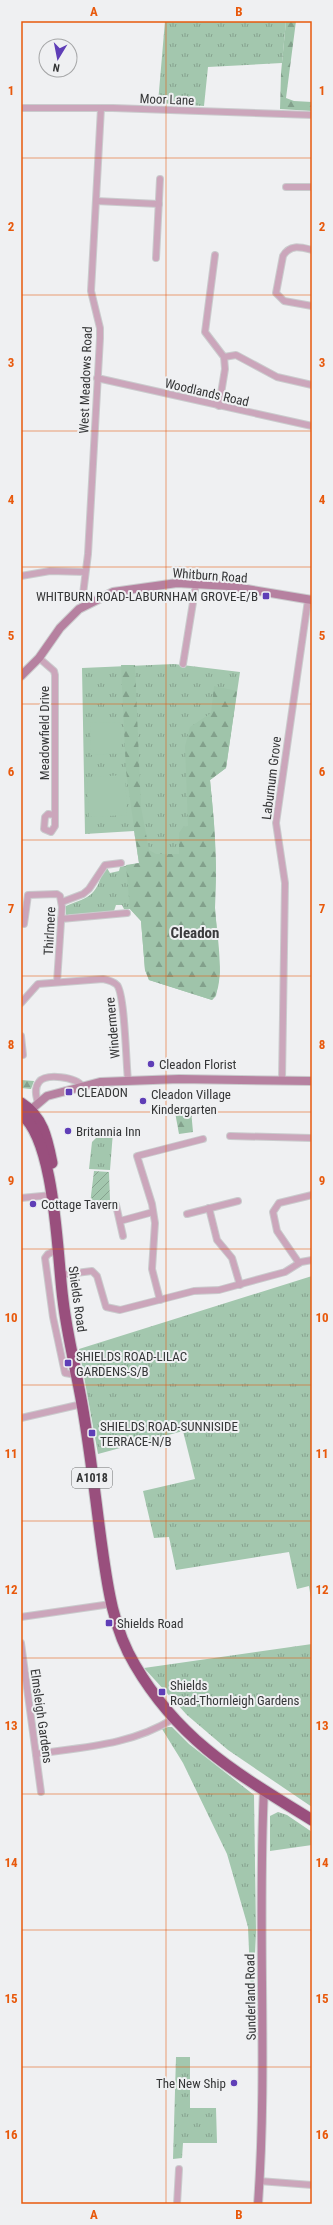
<svg xmlns="http://www.w3.org/2000/svg" width="333" height="2225" viewBox="0 0 333 2225" font-family="'Roboto Condensed',sans-serif">
	<style>
		.grass { fill: url(#grass-tufts) }
		.forest { fill: url(#forest-firs) }
		.garden { fill: url(#garden-furrows) }
		.pitch { fill: #a3c7ae }
		.lines { fill: none; stroke-linecap: round; stroke-linejoin: round }
		.street-casing { stroke: #cacbcd; stroke-width: 8 }
		.secondary-casing { stroke: #cacbcd; stroke-width: 10 }
		.highway-casing { stroke: #cacbcd; stroke-width: 13 }
		.street { stroke: #cba6bb; stroke-width: 6 }
		.secondary { stroke: #b681a0; stroke-width: 8 }
		.highway { stroke: #994f7d; stroke-width: 11 }
		.grid { fill: none; stroke: #e8590c; stroke-width: 1; stroke-opacity: 0.55 }
		.poi-dot { fill: #5f3eb7; stroke: #eff0f2; stroke-width: 1.5 }
		.labels { text-anchor: middle; stroke-width: 4; stroke-linejoin: round; paint-order: stroke }
		.shield { fill: #eff0f2; stroke: #6d6e6f; stroke-width: 1 }
		.shield-label { font-size: 12px; font-weight: bold; fill: #353637 }
		.street-label { font-size: 13px; fill: #353637; stroke: #eff0f2 }
		.poi-label { font-size: 13px; fill: #353637; stroke: #eff0f2; text-anchor: start }
		.quarter-label { font-size: 15px; font-weight: bold; fill: #3a3a3c; stroke: #eff0f2 }
		.neatline { fill: none; stroke: #e8590c; stroke-width: 1.5 }
		.grid-label { font-size: 13px; text-anchor: middle; font-weight: bold; fill: #e8590c }
	</style>
	<defs>
		<pattern id="grass-tufts" width="24" height="20" patternUnits="userSpaceOnUse"><rect width="24" height="20" fill="#a3c7ae"/><path d="M3 7l-1-3M5 7V3M7 7l1-3M15 17l-1-3M17 17v-4M19 17l1-3" fill="none" stroke="#86a28e"/></pattern>
		<pattern id="forest-firs" width="22" height="20" patternUnits="userSpaceOnUse"><rect width="22" height="20" fill="#9fc4aa"/><path d="M5 1l3.5 6h-7zM16 11l3.5 6h-7z" fill="#82a08b"/></pattern>
		<pattern id="garden-furrows" width="10" height="10" patternUnits="userSpaceOnUse"><rect width="10" height="10" fill="#a3c7ae"/><path d="M-1 1l2-2M0 10L10 0M9 11l2-2" fill="none" stroke="#86a28e"/></pattern>
	</defs>
	<rect width="100%" height="100%" fill="#eff0f2"/>
	<g class="grass">
		<polygon points="165,21 286,21 282,63 208,67 204,106 158,103"/>
		<path d="M174 664 240 672 226 768 210 780 214 823 216 870 215 908 220 972 216 996 212 1000 149 980 145 970 141 921 130 909H124L122 905H116L114 911 66 915V906C75 902 88 899 94 891 100 884 100 875 107 868L110 873 119 871 120 867 139 863 134 831 85 834 82 668Z"/>
		<polygon points="100,1129 113,1132 110,1170 89,1169 92,1142 96,1138"/>
		<polygon points="312,1276 312,1606 309,1586 297,1589 289,1552 176,1570 169,1537 154,1538 143,1491 195,1479 183,1431 98,1454 79,1349"/>
		<polygon points="312,1644 312,1807 228,1750 187,1715 144,1668"/>
		<polygon points="168,1727 172,1727 189,1744 254,1795 256,1932 252,2022 248,1927 227,1854 183,1763 162,1729"/>
		<polygon points="278,1812 287,1815 312,1832 312,1845 270,1851 270,1816"/>
		<polygon points="176,2057 190,2057 190,2108 216,2108 217,2143 183,2143 182,2158 173,2159"/>
	</g>
	<g class="forest">
		<polygon points="286,21 296,21 286,98 294,101 312,102 312,111 280,109 281,73"/>
		<path d="M121 665H135L141 807 149 850 156 854H179V833L183 827 188 826 185 746 190 727 211 713 214 686 237 691 226 768 210 780C213 810 216 840 216 871 216 883 215 895 215 908 216 929 227 985 212 1000L149 980 145 970 141 921 130 909 126 865 139 863 126 771Z"/>
		<polygon points="21,1080 34,1081 31,1089 21,1088"/>
		<polygon points="191,1110 193,1132 179,1134 175,1112"/>
	</g>
	<polygon class="garden" points="94,1171 109,1172 110,1200 90,1204"/>
	<g class="pitch">
		<polygon points="120,722 122,753 91,755 90,723"/>
		<polygon points="125,775 127,815 89,817 87,777"/>
	</g>
	<g class="lines">
		<defs>
			<g id="street">
				<polyline points="21,108 113,108 312,115"/>
				<polyline points="286,187 312,187"/>
				<polyline points="96,201 159,204"/>
				<path d="M312 250C300 247 290 244 283 256L276 293 284 301 312 306"/>
				<polyline points="215,255 205,332 224,357 225,369 219,406"/>
				<polyline points="156,258 160,179"/>
				<polyline points="224,357 236,355 277,377 312,385"/>
				<polyline points="97,378 312,426"/>
				<polyline points="21,576 50,571 85,572"/>
				<polyline points="89,603 84,600 83,594 88,554 100,338 100,328 91,291 101,108"/>
				<polyline points="39,658 54,671 55,675 55,826 51,832 44,829 45,817 48,814 55,815"/>
				<polyline points="183,664 196,584"/>
				<polyline points="62,902 83,894 89,889 105,865 121,863"/>
				<polyline points="61,919 127,913"/>
				<polyline points="24,924 28,895 57,894 60,896 62,907 57,982"/>
				<path d="M21 1003 38 984 103 979C108 980 113 981 117 985 125 994 126 1064 128 1080"/>
				<polyline points="21,1036 23,1055 21,1055"/>
				<polyline points="282,1081 285,883 276,823 308,600"/>
				<path d="M38 1103C36 1096 34 1088 39 1082 46 1073 76 1077 82 1086"/>
				<polyline points="230,1136 312,1138"/>
				<polyline points="21,1198 52,1195"/>
				<polyline points="116,1205 123,1236"/>
				<polyline points="209,1208 217,1240 232,1258 240,1285"/>
				<polyline points="187,1214 238,1201"/>
				<polyline points="120,1221 153,1212"/>
				<polyline points="58,1250 48,1254 45,1258 53,1317 65,1373 76,1375"/>
				<polyline points="299,1263 277,1231 273,1212 279,1203 312,1195"/>
				<polyline points="60,1275 92,1271 97,1276 106,1307 120,1310 194,1291 219,1290 285,1272 301,1262 312,1260"/>
				<polyline points="160,1300 152,1269 155,1223 152,1204 137,1156 203,1139"/>
				<polyline points="21,1418 82,1404"/>
				<polyline points="21,1617 111,1604"/>
				<polyline points="21,1643 41,1792"/>
				<path d="M36 1754C84 1747 131 1745 173 1719"/>
				<polyline points="259,2181 312,2185"/>
				<polyline points="177,2204 179,2169"/>
			</g>
			<g id="secondary">
				<polyline points="21,676 39,658 60,628 79,609 113,592 177,583 229,586 312,600"/>
				<polyline points="27,1113 47,1096 100,1082 179,1079 312,1081"/>
				<path d="M258 2204C268 2066 257 1928 264 1790"/>
			</g>
			<g id="highway">
				<path d="M21 1103C43 1117 47 1138 52 1163"/>
				<path d="M21 1114C56 1141 57 1257 63 1300 67 1335 76 1369 82 1404 90 1449 95 1495 101 1540 107 1583 112 1627 135 1665 180 1742 238 1774 312 1820"/>
			</g>
		</defs>
		<use href="#street" class="street-casing"/>
		<use href="#secondary" class="secondary-casing"/>
		<use href="#highway" class="highway-casing"/>
		<use href="#street" class="street"/>
		<use href="#secondary" class="secondary"/>
		<use href="#highway" class="highway"/>
	</g>
	<path class="grid" d="M166 21V2204M21 158H312M21 295H312M21 431H312M21 567H312M21 704H312M21 840H312M21 976H312M21 1112H312M21 1249H312M21 1385H312M21 1521H312M21 1658H312M21 1794H312M21 1930H312M21 2067H312"/>
	<g class="poi-dot">
		<rect x="262" y="592" width="8" height="8" rx="2"/>
		<circle cx="151" cy="1064" r="4"/>
		<rect x="65" y="1088" width="8" height="8" rx="2"/>
		<circle cx="143" cy="1101" r="4"/>
		<circle cx="68" cy="1131" r="4"/>
		<circle cx="33" cy="1204" r="4"/>
		<rect x="64" y="1359" width="8" height="8" rx="2"/>
		<rect x="88" y="1429" width="8" height="8" rx="2"/>
		<rect x="105" y="1619" width="8" height="8" rx="2"/>
		<rect x="158" y="1688" width="8" height="8" rx="2"/>
		<circle cx="234" cy="2083" r="4"/>
	</g>
	<g class="labels">
		<rect class="shield" x="72" y="1468" width="40" height="20" rx="3"/>
		<g class="shield-label">
			<text x="92" y="1482">A1018</text>
		</g>
		<g class="street-label">
			<text transform="translate(167 99) rotate(2)" y="5">Moor Lane</text>
			<text transform="translate(85 380) rotate(-88)" y="5">West Meadows Road</text>
			<text transform="translate(207 392) rotate(13)" y="5">Woodlands Road</text>
			<text transform="translate(210 575) rotate(4)" y="5">Whitburn Road</text>
			<text transform="translate(44 733) rotate(-90)" y="5">Meadowfield Drive</text>
			<text transform="translate(271 778) rotate(-83)" y="5">Laburnum Grove</text>
			<text transform="translate(49 931) rotate(-87)" y="5">Thirlmere</text>
			<text transform="translate(112 1028) rotate(-95)" y="5">Windermere</text>
			<text transform="translate(78 1299) rotate(82)" y="5">Shields Road</text>
			<text transform="translate(42 1716) rotate(82)" y="5">Elmsleigh Gardens</text>
			<text transform="translate(250 1997) rotate(-91)" y="5">Sunderland Road</text>
		</g>
		<g class="poi-label">
			<text x="258" y="601" text-anchor="end">WHITBURN ROAD-LABURNHAM GROVE-E/B</text>
			<text x="159" y="1069">Cleadon Florist</text>
			<text x="77" y="1097">CLEADON</text>
			<text x="151" y="1099">Cleadon Village<tspan x="151" dy="15">Kindergarten</tspan></text>
			<text x="76" y="1136">Britannia Inn</text>
			<text x="41" y="1209">Cottage Tavern</text>
			<text x="76" y="1361">SHIELDS ROAD-LILAC<tspan x="76" dy="15">GARDENS-S/B</tspan></text>
			<text x="100" y="1431">SHIELDS ROAD-SUNNISIDE<tspan x="100" dy="15">TERRACE-N/B</tspan></text>
			<text x="117" y="1628">Shields Road</text>
			<text x="170" y="1690">Shields<tspan x="170" dy="15">Road-Thornleigh Gardens</tspan></text>
			<text x="226" y="2088" text-anchor="end">The New Ship</text>
		</g>
		<g class="quarter-label">
			<text x="195" y="938">Cleadon</text>
		</g>
	</g>
	<rect width="333" height="2225" fill="none" stroke="#eff0f2" stroke-width="44"/>
	<g transform="translate(58 58) rotate(190)"><circle r="19" fill="#eff0f2" stroke="#a5a6a7"/>
	<path d="M0-3L7 15L0 10L-7 15Z" fill="#5f3eb7"/>
	<text y="-6" font-size="11" font-weight="bold" text-anchor="middle" fill="#353637">N</text>
	</g>
	<rect x="22" y="22" width="289" height="2181" class="neatline"/>
	<g class="grid-label">
		<text x="94" y="16">A</text>
		<text x="239" y="16">B</text>
		<text x="11" y="95">1</text>
		<text x="322" y="95">1</text>
		<text x="11" y="231">2</text>
		<text x="322" y="231">2</text>
		<text x="11" y="367">3</text>
		<text x="322" y="367">3</text>
		<text x="11" y="504">4</text>
		<text x="322" y="504">4</text>
		<text x="11" y="640">5</text>
		<text x="322" y="640">5</text>
		<text x="11" y="776">6</text>
		<text x="322" y="776">6</text>
		<text x="11" y="913">7</text>
		<text x="322" y="913">7</text>
		<text x="11" y="1049">8</text>
		<text x="322" y="1049">8</text>
		<text x="11" y="1185">9</text>
		<text x="322" y="1185">9</text>
		<text x="11" y="1322">10</text>
		<text x="322" y="1322">10</text>
		<text x="11" y="1458">11</text>
		<text x="322" y="1458">11</text>
		<text x="11" y="1594">12</text>
		<text x="322" y="1594">12</text>
		<text x="11" y="1730">13</text>
		<text x="322" y="1730">13</text>
		<text x="11" y="1867">14</text>
		<text x="322" y="1867">14</text>
		<text x="11" y="2003">15</text>
		<text x="322" y="2003">15</text>
		<text x="11" y="2139">16</text>
		<text x="322" y="2139">16</text>
		<text x="94" y="2219">A</text>
		<text x="239" y="2219">B</text>
	</g>
</svg>
